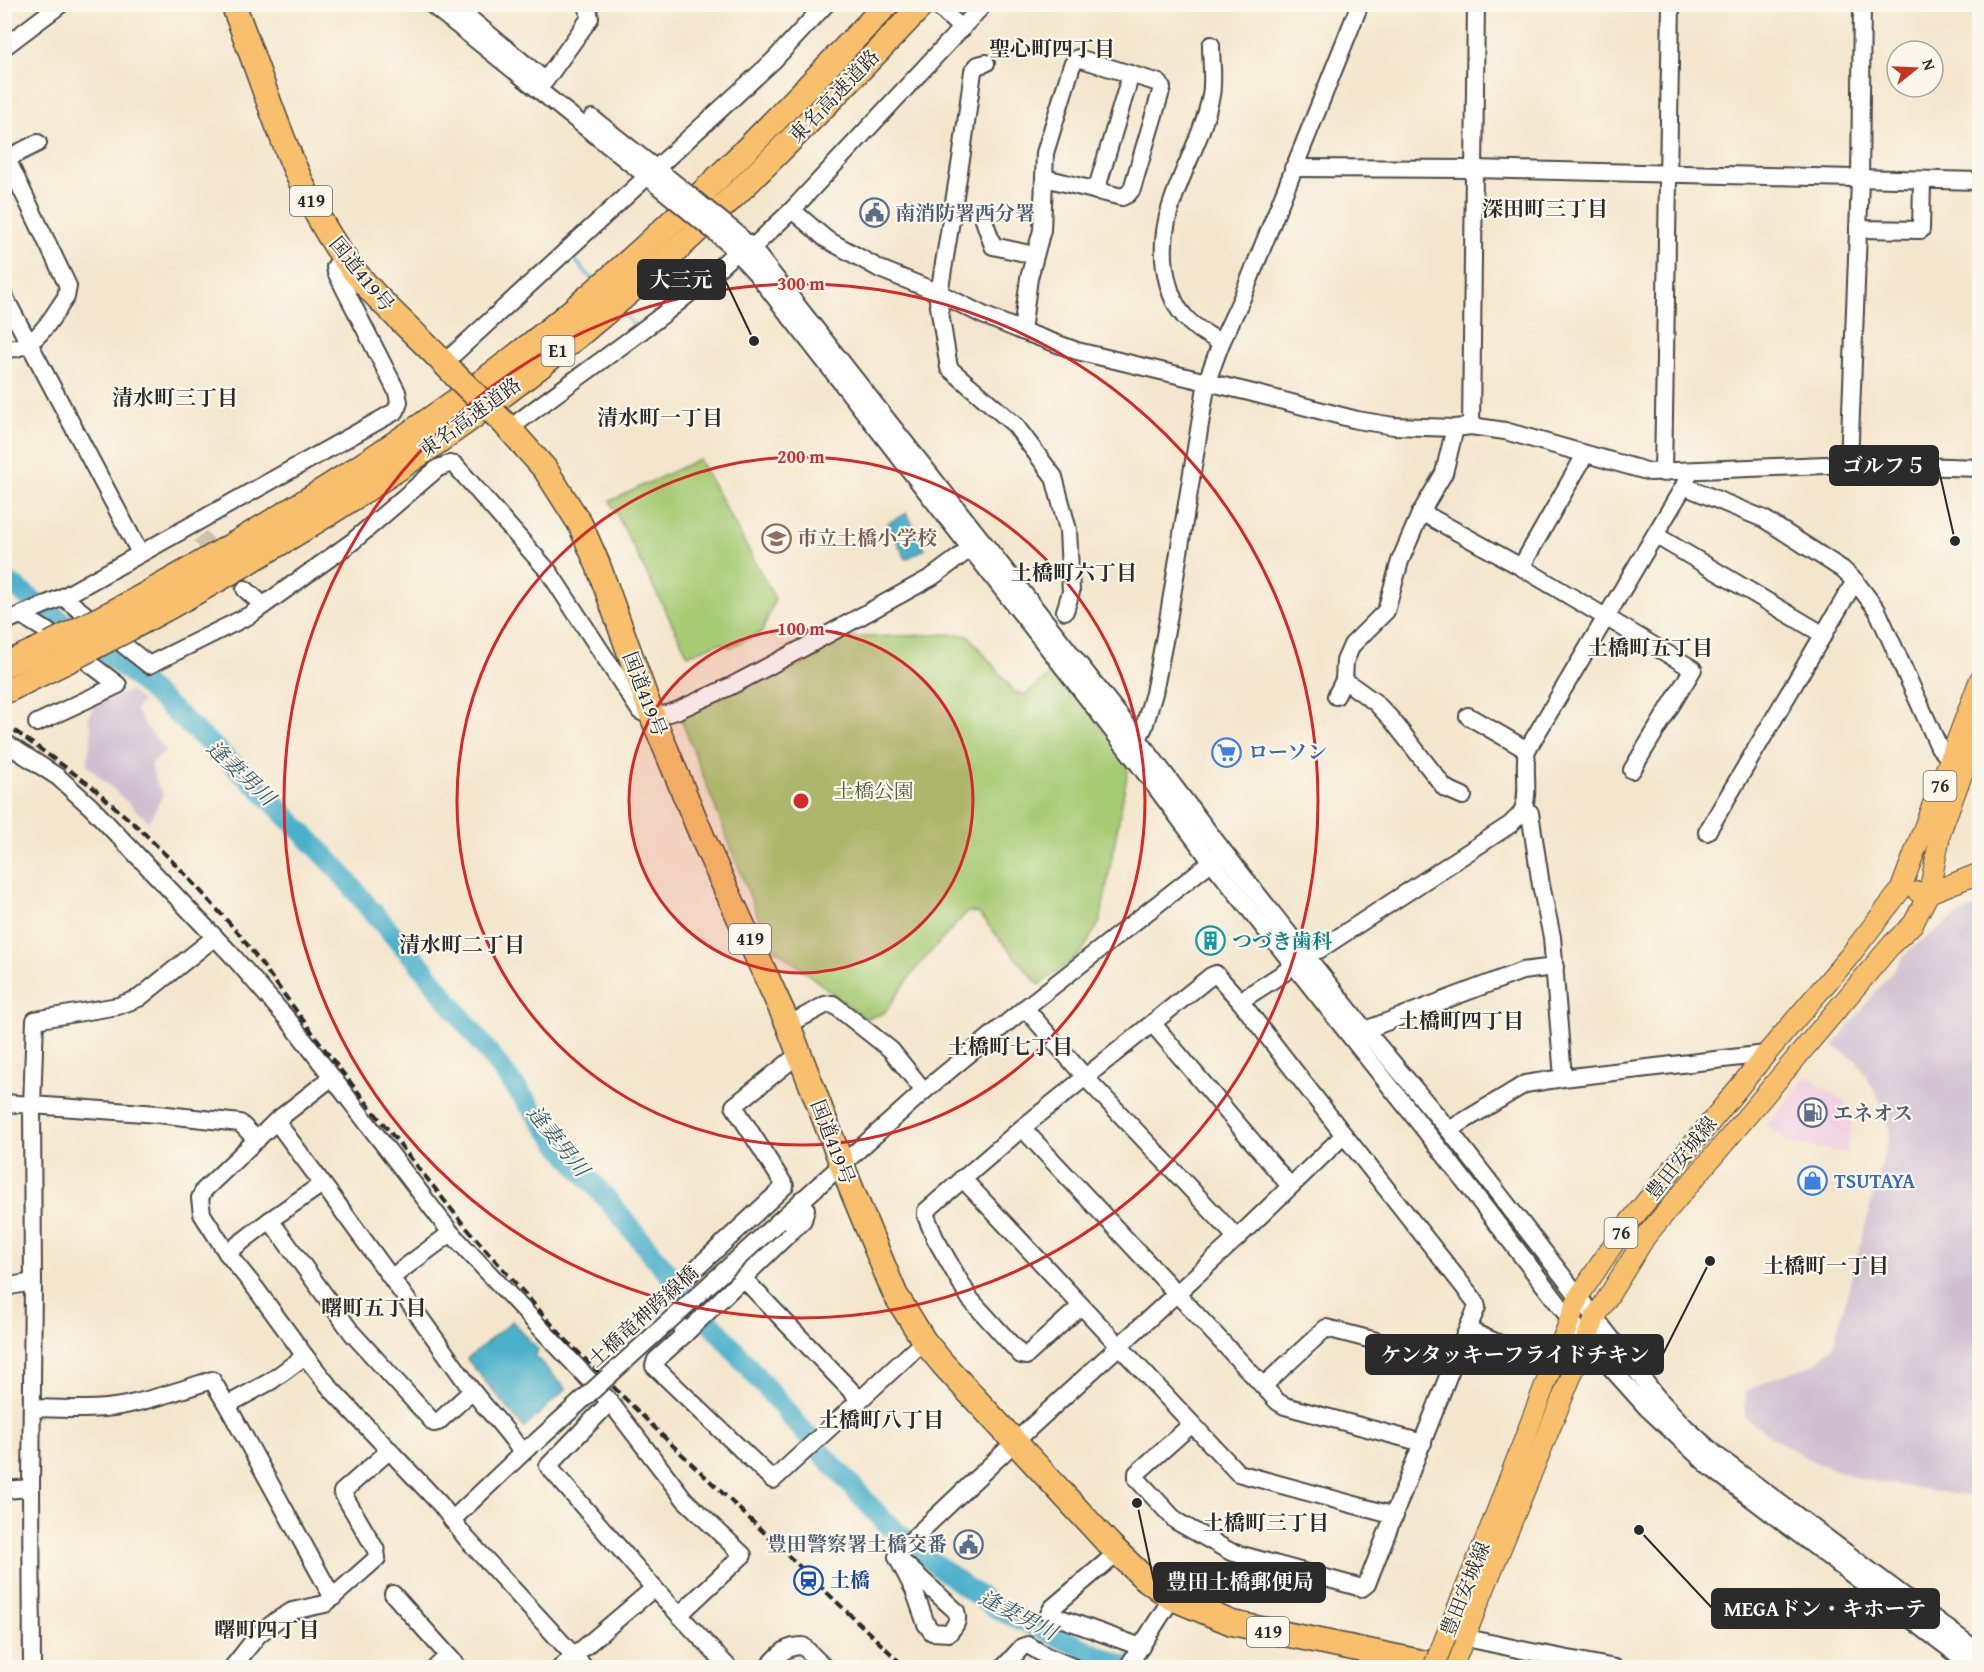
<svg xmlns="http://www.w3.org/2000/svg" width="1984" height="1672" viewBox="0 0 1984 1672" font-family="'Gentium Book Plus','Noto Serif JP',serif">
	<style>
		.built { fill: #f2d0e2 }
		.industrial { fill: #cfbed0 }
		.green { fill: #a7cb75; stroke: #697b50; stroke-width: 1.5 }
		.water { fill: #4cb1cb; stroke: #3c6e7b; stroke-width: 1.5 }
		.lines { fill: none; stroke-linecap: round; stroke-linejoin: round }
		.stream { stroke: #4cb1cb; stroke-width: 4 }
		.river { stroke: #4cb1cb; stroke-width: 21 }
		.minor-tunnel { stroke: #ccc1ad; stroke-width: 16; stroke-dasharray: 16 8; stroke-linecap: butt }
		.minor-casing { stroke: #494743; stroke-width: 20 }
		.major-casing { stroke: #494743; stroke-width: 22 }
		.highway-casing { stroke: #494743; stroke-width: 27 }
		.minor { stroke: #fff; stroke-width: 16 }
		.major { stroke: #f8bf6c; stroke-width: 20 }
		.highway { stroke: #f8bf6c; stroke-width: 24 }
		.rail { stroke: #2b2b2b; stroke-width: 4; stroke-dasharray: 9 4.5; stroke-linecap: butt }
		.minor-bridge-casing { stroke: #494743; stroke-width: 20; stroke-linecap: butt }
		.major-bridge-casing { stroke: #494743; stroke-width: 22; stroke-linecap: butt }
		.highway-bridge-casing { stroke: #494743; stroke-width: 27; stroke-linecap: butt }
		.minor-bridge { stroke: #fff; stroke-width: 16 }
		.major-bridge { stroke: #f8bf6c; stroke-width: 20 }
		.highway-bridge { stroke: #f8bf6c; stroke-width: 24 }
		.ring { fill: none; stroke: #d62828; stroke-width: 3 }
		.labels { text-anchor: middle; stroke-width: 4.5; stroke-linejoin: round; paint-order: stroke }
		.shield { fill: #fbf7ec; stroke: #696865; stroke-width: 1.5 }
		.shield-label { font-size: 18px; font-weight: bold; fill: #2b2b2b }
		.street-label { font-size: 20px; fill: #2b2b2b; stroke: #fbf7ec }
		.service-label { font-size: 20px; font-weight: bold; fill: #4e5e75; stroke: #fbf7ec; text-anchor: start }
		.education-label { font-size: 20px; font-weight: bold; fill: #785e54; stroke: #fbf7ec; text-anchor: start }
		.shop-label { font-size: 20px; font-weight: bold; fill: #366cbe; stroke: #fbf7ec; text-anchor: start }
		.park-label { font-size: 20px; fill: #505b41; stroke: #fbf7ec }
		.culture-label { font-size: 20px; font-weight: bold; fill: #0d838f; stroke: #fbf7ec; text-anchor: start }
		.transit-label { font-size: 20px; font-weight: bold; fill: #164399; stroke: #fbf7ec; text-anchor: start }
		.neighbourhood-label { font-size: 21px; font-weight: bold; fill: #2b2b2b; stroke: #fbf7ec }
		.water-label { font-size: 21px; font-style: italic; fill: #375a63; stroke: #fbf7ec }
		.centre { fill: #d62828; stroke: #fbf7ec; stroke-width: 3 }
		.ring-label { font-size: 18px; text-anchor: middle; font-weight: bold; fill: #d62828; stroke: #fbf7ec; stroke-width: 4.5; stroke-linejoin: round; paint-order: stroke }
		.leader { fill: none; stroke: #2b2b2b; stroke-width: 2 }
		.callout-dot { fill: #2b2b2b; stroke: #fbf7ec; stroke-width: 2 }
		.callout { fill: #2b2b2b; stroke: #2b2b2b; stroke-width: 2 }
		.callout-label { font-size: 21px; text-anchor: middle; font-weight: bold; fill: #fff }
	</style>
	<rect width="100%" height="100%" fill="#fbf7ec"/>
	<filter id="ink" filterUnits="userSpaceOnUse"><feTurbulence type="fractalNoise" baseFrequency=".0167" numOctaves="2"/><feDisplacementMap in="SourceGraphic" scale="12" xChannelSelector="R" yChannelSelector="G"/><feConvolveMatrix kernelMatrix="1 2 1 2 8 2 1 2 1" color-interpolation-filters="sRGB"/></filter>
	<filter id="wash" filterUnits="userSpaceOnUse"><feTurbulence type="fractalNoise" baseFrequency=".008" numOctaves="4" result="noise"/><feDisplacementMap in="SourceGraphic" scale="24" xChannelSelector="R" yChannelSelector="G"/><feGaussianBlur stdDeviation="1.35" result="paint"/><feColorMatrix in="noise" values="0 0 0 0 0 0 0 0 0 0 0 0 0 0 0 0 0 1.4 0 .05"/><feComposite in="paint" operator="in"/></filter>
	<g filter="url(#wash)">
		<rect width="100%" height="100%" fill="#f4e6cd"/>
		<polygon class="built" points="1807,1076 1844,1102 1852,1127 1846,1153 1789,1143 1767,1125"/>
		<g class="industrial">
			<polygon points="130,691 142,701 135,710 147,728 166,751 150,765 157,784 163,794 149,822 87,765 92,730 88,719 94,705"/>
			<polygon points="1979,906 1979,1498 1860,1479 1814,1462 1773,1438 1745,1417 1746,1391 1771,1379 1815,1364 1833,1347 1890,1133 1884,1107 1857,1061 1833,1046 1909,950 1957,915"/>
		</g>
		<g class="green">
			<polygon points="699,459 775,599 762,632 731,647 719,643 688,655 610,501"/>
			<polygon points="957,634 969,636 1015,692 1025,695 1056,670 1123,754 1128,770 1100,922 1081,953 1039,985 978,913 967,912 917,967 884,1013 866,1019 768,943 681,719 687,713 837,638"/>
		</g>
		<g class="water">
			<polygon points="907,513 925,549 906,559 888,523"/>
			<polygon points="512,1321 538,1350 535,1356 566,1389 524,1428 467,1359"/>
		</g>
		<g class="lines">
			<g class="stream">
				<polyline points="572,257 594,281"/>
				<polyline points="621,311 636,328"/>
			</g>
			<polyline class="river" points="4,582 15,587 130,672 255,784 336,867 369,908 422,967 568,1155 606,1198 658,1261 822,1453 883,1520 917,1550 968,1589 1001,1611 1120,1665 1132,1668"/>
		</g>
	</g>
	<g filter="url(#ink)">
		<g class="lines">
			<polyline class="minor-tunnel" points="200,536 245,589"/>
			<defs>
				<g id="minor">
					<polyline points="431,4 654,182"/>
					<polyline points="452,4 542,78"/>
					<polyline points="936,4 962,29"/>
					<path d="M1211 45C1211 61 1214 79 1211 95 1198 163 1149 210 1168 283 1171 295 1176 307 1184 316 1194 329 1208 334 1221 343"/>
					<polyline points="4,47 61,4"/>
					<polyline points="986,63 978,65 973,71 962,153 938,300 949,368 1015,425 1054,477 1068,530 1071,592 1065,611"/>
					<polyline points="545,81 590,18 587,4"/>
					<polyline points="592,118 664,175"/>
					<polyline points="4,160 38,143"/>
					<polyline points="1293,168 1474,169 1980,181"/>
					<polyline points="1096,191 1131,74"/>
					<polyline points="792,210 826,239 880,269 939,293 983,315 1022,331 1077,351 1249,392 1357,420 1394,426 1455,428 1471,426 1505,431 1650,472 1849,464 1980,468"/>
					<polyline points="984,220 993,246 1034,255"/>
					<polyline points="1858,229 1921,230 1922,181"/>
					<polyline points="738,235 752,248 1138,739 1224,852 1365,1030 1449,1130 1656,1396 1685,1427 1716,1455 1980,1653"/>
					<polyline points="729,244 756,273 1140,766 1211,861 1443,1153 1586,1340 1647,1408 1710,1467 1975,1668"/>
					<polyline points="752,248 792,210 984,4"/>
					<polyline points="4,296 140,553"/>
					<polyline points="1022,331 1029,278 1042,230 1045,153 1072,65 1078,58 1159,83 1162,88 1132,189 1128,194 1122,197 1045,178"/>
					<path d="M4 348C34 354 52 317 66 297L68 286 7 159"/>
					<polyline points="444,363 773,61 826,4"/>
					<polyline points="1471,426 1476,4"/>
					<polyline points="1455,428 1444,473 1421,512 1521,567"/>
					<path d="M509 429C585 370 666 319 736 252"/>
					<polyline points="1585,455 1521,567 1693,669 1632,770"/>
					<polyline points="1849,464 1860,180 1862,4"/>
					<polyline points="1663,473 1671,4"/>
					<polyline points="1684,486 1764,519 1842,569 1855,581 1877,610 1939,747 1950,759"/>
					<polyline points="1655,535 1824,635"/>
					<polyline points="245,589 263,605"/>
					<polyline points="63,597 149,665 250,615 352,542 438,468 449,464 455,465 549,572 640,711 653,718 676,711 731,686 805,647 932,577 970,549"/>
					<polyline points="21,615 47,631 118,685 37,723"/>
					<polyline points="4,622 63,597 396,411 399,402 397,392 336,272 335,267 343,256"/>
					<polyline points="1344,680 1376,703 1392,720 1445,788 1463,796"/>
					<polyline points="1336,696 1344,680 1345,661 1352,645 1386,611 1400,561 1421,512"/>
					<polyline points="1468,716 1527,750"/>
					<polyline points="1138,739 1144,727 1154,693 1168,620 1207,381 1221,343 1242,298 1360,4"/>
					<polyline points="4,742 58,777 91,807 230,953 290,1022 451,1233 610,1402 685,1500 743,1555 679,1615"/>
					<polyline points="1522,812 1530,813 1541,885 1552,937 1563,1078 1766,1054"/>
					<polyline points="1707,832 1855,581"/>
					<path d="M1319 950 1511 824C1514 820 1519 817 1521 813 1531 799 1523 768 1527 750L1684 486 1690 471"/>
					<polyline points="1025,1008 1085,1077 1237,1238"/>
					<polyline points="1153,1024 1290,1186"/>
					<polyline points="788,1025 825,1005 833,1004 891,1050 924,1091"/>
					<polyline points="1365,1030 1522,971 1555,967"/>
					<polyline points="331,1078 276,1121 204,1190 200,1198 202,1214 227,1253 256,1289 305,1356 332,1390 440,1504 466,1538 585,1668"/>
					<polyline points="4,1103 158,1114 240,1123 257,1140"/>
					<path d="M276 1121C341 1208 405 1296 468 1385 485 1409 507 1428 522 1453"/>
					<polyline points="1022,1128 1278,1402 1285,1406 1423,1443"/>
					<polyline points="1449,1130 1525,1084 1563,1078"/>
					<polyline points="1344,1135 1475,1301 1477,1307 1454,1361"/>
					<polyline points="962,1178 1238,1473 1395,1516"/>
					<polyline points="270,1220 322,1184"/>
					<polyline points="779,1221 924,1091 1025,1008 1220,855"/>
					<polyline points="227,1253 270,1220 352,1333 434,1423 438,1422 472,1391"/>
					<polyline points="689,1275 785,1186 734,1106 799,1054"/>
					<polyline points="392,1277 451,1233"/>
					<polyline points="742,1277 860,1400"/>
					<polyline points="4,1287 33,1282"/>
					<polyline points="1081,1306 1026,1356 1021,1355 970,1299 935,1238 926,1216 926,1211 1022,1128 1211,976 1216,974 1240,1001"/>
					<polyline points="677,1321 685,1334 656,1360 654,1366 773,1480 924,1341"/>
					<polyline points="1468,1330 1521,1353"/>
					<polyline points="685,1334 803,1220 806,1209 802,1199"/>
					<polyline points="305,1356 271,1381 227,1405 333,1598"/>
					<polyline points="610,1402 548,1466 654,1588 729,1668"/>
					<path d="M32 1408C62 1409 96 1411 126 1405 155 1399 184 1389 212 1380L227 1405"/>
					<polyline points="1192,1424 1137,1473 1137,1479 1176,1521 1231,1552 1362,1588 1367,1584 1454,1361 1326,1328 1263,1386"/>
					<polyline points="4,1490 31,1488"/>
					<polyline points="452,1520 530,1446"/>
					<polyline points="1118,1552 1052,1608 1049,1614 1141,1647"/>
					<path d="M897 1557 914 1590 926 1624 932 1632 949 1633C956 1625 959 1621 956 1611L897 1557 903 1548 1033 1425 1237 1238 1344 1135 1240 1001 1285 972"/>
					<polyline points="393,1594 459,1668"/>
					<polyline points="1466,1635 1476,1640 1527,1651 1615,1668"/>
					<polyline points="32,1668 31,1488 33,1282 32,1106 35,1020 118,1006 139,998 215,937"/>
					<polyline points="232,1668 258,1635 277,1620 292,1611 325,1604 377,1558 376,1550 342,1492 390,1450"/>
					<polyline points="435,1668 448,1656"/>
					<polyline points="560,1668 654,1588"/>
					<path d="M767 1668C779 1655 784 1646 803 1646L825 1668"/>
					<polyline points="1003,1668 1022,1647 1028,1645 1046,1656 1075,1668"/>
					<polyline points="1127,1668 1172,1598"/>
				</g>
				<g id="major">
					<polyline points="1918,892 1929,893 1980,873"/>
					<polyline points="1446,1636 1491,1526 1579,1296 1623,1230 1766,1054 1847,959 1900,891 1980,679"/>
					<polyline points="1452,1668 1595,1318 1646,1236 1893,943 1913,924 1929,893 1941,830 1980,727"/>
				</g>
				<g id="highway">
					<path d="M233 4C265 86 292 184 342 255 374 300 418 334 455 375"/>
					<polyline points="504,423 545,469 580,524 598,565 653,718 704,841 787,1022 851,1188 895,1294 924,1341 943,1364 1109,1544 1142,1576 1172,1598 1232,1623 1450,1668"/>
					<path d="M123 607C274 524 422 434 555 325 674 227 781 116 887 4"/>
					<path d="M136 625C271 552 403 472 525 378 669 267 797 136 923 4"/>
					<polyline points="4,665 50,644"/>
					<polyline points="4,692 65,662"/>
				</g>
			</defs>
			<use href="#minor" class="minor-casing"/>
			<use href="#major" class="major-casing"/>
			<use href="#highway" class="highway-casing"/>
			<use href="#minor" class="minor"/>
			<use href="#major" class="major"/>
			<use href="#highway" class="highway"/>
			<polyline class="rail" points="4,723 90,785 142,831 187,876 240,935 335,1063 464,1225 563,1337 667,1440 906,1668"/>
			<defs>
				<g id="minor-bridge">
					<polyline points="667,177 739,235"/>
					<polyline points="657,185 729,244"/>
					<polyline points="535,1443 779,1221"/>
				</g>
				<polyline id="major-bridge" points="1433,1668 1446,1636"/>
				<g id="highway-bridge">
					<polyline points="455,375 504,423"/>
					<polyline points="50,644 123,607"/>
					<polyline points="65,662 136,625"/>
				</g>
			</defs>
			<use href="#minor-bridge" class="minor-bridge-casing"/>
			<use href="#major-bridge" class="major-bridge-casing"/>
			<use href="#highway-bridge" class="highway-bridge-casing"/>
			<use href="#minor-bridge" class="minor-bridge"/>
			<use href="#major-bridge" class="major-bridge"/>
			<use href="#highway-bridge" class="highway-bridge"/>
		</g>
	</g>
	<circle cx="801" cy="801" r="172" fill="#d62828" fill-opacity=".12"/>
	<g class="ring">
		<circle cx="801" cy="801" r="172"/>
		<circle cx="801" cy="801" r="344"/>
		<circle cx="801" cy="801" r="517"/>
	</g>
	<defs>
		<symbol id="civic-ring" viewBox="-11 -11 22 22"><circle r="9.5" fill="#fbf7ec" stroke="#5c6f8a" stroke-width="1.5"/><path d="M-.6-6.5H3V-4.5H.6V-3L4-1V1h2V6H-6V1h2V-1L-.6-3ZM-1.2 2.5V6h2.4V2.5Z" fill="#5c6f8a"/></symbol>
		<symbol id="school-ring" viewBox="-11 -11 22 22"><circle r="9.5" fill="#fbf7ec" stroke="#8d6e63" stroke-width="1.5"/><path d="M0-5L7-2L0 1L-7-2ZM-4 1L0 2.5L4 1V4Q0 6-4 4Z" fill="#8d6e63"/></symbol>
		<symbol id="supermarket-ring" viewBox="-11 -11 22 22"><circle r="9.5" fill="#fbf7ec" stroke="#3f7fe0" stroke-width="1.5"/><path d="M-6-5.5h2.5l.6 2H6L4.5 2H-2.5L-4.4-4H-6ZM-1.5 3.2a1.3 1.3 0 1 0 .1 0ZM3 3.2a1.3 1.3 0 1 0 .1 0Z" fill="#3f7fe0"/></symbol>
		<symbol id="building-ring" viewBox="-11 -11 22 22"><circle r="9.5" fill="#fbf7ec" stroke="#0f9aa8" stroke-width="1.5"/><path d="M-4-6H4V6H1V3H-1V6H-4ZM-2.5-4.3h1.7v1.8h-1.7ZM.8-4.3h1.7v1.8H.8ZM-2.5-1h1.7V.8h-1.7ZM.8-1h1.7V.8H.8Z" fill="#0f9aa8"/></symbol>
		<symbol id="fuel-ring" viewBox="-11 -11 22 22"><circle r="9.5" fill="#fbf7ec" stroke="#5c6f8a" stroke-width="1.5"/><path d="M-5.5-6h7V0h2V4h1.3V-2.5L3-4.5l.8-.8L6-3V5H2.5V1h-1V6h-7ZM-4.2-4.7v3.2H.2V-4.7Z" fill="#5c6f8a"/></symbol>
		<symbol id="shop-ring" viewBox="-11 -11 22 22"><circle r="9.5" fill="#fbf7ec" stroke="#3f7fe0" stroke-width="1.5"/><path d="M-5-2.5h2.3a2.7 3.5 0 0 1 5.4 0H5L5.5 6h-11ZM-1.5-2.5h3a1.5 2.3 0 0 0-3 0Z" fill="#3f7fe0"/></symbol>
		<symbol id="station-ring" viewBox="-11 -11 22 22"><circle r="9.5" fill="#fbf7ec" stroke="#1a4fb4" stroke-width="1.5"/><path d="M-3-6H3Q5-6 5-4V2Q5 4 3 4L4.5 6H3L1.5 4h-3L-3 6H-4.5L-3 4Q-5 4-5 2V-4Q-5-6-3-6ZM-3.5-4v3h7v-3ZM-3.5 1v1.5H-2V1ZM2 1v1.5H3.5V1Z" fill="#1a4fb4"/></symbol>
	</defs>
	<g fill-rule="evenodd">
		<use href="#civic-ring" x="858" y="196" width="33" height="33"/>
		<use href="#school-ring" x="760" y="522" width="33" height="33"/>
		<use href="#supermarket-ring" x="1210" y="736" width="33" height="33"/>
		<use href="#building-ring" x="1194" y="924" width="33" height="33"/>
		<use href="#fuel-ring" x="1796" y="1096" width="33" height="33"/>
		<use href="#shop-ring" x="1796" y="1164" width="33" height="33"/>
		<use href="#civic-ring" x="952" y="1528" width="33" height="33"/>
		<use href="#station-ring" x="792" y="1564" width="33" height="33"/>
	</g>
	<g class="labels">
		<g class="shield">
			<rect x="290" y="186" width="42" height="30" rx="4.5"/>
			<rect x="541.5" y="336" width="33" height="30" rx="4.5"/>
			<rect x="1923.5" y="771" width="33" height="30" rx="4.5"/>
			<rect x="729" y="924" width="42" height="30" rx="4.5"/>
			<rect x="1604.5" y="1218" width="33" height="30" rx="4.5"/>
			<rect x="1247" y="1617" width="42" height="30" rx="4.5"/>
		</g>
		<g class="shield-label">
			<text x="311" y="207">419</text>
			<text x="558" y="357">E1</text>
			<text x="1940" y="792">76</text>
			<text x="750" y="945">419</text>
			<text x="1621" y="1239">76</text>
			<text x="1268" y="1638">419</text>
		</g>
		<g class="street-label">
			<text transform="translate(834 96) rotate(-46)" y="7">東名高速道路</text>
			<text transform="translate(362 274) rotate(51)" y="7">国道419号</text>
			<text transform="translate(470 417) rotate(-36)" y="7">東名高速道路</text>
			<text transform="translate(645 694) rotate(69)" y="7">国道419号</text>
			<text transform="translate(833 1142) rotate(69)" y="7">国道419号</text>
			<text transform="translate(1681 1158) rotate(-51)" y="7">豊田安城線</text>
			<text transform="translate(643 1316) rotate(-42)" y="7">土橋竜神跨線橋</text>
			<text transform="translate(1465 1589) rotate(-68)" y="7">豊田安城線</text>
		</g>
		<g class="service-label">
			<text x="895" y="220">南消防署西分署</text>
			<text x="1833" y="1120">エネオス</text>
			<text x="947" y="1551" text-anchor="end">豊田警察署土橋交番</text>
		</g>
		<g class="education-label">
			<text x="797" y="545">市立土橋小学校</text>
		</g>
		<g class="shop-label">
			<text x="1248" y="759">ローソン</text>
			<text x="1834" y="1188">TSUTAYA</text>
		</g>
		<g class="park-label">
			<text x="874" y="798">土橋公園</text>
		</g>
		<g class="culture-label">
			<text x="1232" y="948">つづき歯科</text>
		</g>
		<g class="transit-label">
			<text x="830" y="1587">土橋</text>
		</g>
		<g class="neighbourhood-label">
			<text x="1052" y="56">聖心町四丁目</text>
			<text x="1545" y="216">深田町三丁目</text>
			<text x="175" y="405">清水町三丁目</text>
			<text x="660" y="425">清水町一丁目</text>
			<text x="1074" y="580">土橋町六丁目</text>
			<text x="1650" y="655">土橋町五丁目</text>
			<text x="462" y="952">清水町二丁目</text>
			<text x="1461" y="1028">土橋町四丁目</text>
			<text x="1010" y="1054">土橋町七丁目</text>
			<text x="1826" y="1273">土橋町一丁目</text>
			<text x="374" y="1315">曙町五丁目</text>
			<text x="881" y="1427">土橋町八丁目</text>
			<text x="1266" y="1530">土橋町三丁目</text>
			<text x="267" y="1637">曙町四丁目</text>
		</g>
		<g class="water-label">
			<text transform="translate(241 773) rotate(43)" y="7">逢妻男川</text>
			<text transform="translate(558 1141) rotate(51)" y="7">逢妻男川</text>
			<text transform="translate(1018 1615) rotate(27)" y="7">逢妻男川</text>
		</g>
	</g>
	<circle cx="801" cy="801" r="9" class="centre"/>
	<g class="ring-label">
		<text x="801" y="290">300 m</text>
		<text x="801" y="463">200 m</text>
		<text x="801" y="635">100 m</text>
	</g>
	<path class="leader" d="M754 341L725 280M1955 541L1938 466M1710 1261L1663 1354M1137 1503L1154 1582M1639 1530L1712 1608"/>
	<g class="callout-dot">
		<circle cx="754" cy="341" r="6"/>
		<circle cx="1955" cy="541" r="6"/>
		<circle cx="1710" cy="1261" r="6"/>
		<circle cx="1137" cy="1503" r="6"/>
		<circle cx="1639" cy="1530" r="6"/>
	</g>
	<g class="callout">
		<rect x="638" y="260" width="87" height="39" rx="6"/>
		<rect x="1830" y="446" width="108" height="39" rx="6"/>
		<rect x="1366" y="1335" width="297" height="39" rx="6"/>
		<rect x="1154" y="1563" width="171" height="39" rx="6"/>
		<rect x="1712" y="1589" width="227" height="39" rx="6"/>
	</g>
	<g class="callout-label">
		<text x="681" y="287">大三元</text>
		<text x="1884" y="473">ゴルフ５</text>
		<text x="1515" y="1362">ケンタッキーフライドチキン</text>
		<text x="1240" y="1589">豊田土橋郵便局</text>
		<text x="1825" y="1616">MEGAドン・キホーテ</text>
	</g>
	<rect width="1984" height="1672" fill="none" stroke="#fbf7ec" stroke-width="24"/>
	<g transform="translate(1915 69) rotate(72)"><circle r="28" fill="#fbf7ec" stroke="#a8a59f" stroke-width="1.5"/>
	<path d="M0-4.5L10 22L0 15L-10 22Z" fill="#c8321e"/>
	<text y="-9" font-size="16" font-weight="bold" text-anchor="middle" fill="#2b2b2b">N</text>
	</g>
</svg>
